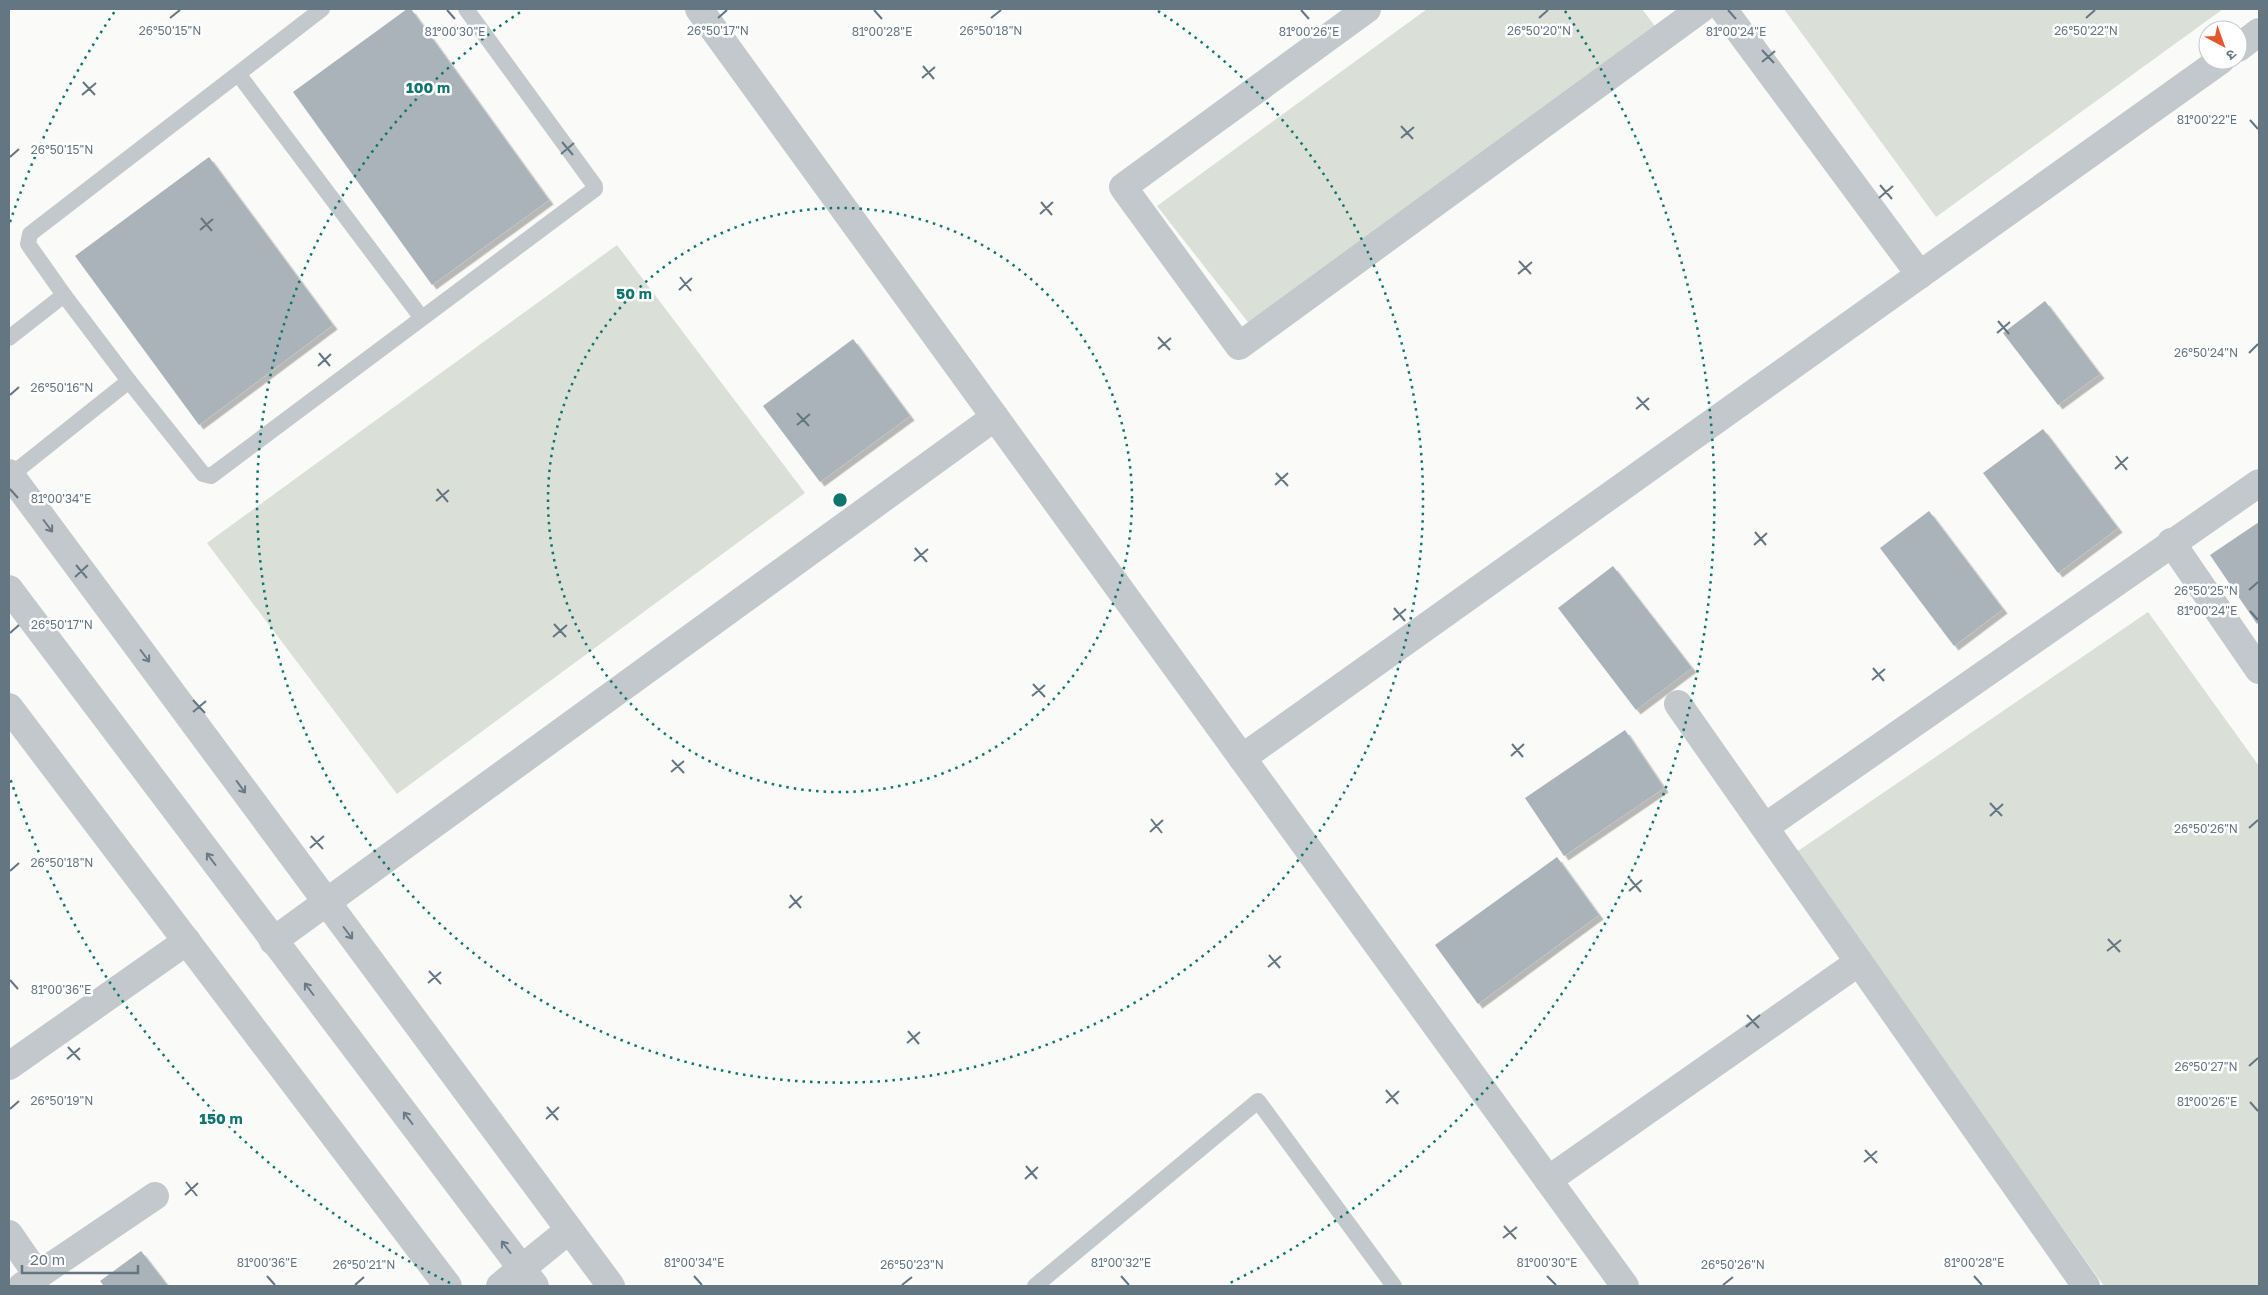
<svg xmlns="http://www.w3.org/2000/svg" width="2268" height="1295" viewBox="0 0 2268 1295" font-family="'Golos Text','Noto Sans Devanagari',sans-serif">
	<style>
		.green { fill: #dadfd7 }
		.building { fill: #aab3b9; filter: url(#shadow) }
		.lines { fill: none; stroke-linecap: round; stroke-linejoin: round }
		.service { stroke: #c3c8cc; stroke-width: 16 }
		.minor { stroke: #c3c8cc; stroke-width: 28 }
		.tertiary { stroke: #c3c8cc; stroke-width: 28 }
		.oneway { stroke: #6a7a87 }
		.ticks { fill: none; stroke: #657683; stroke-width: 2 }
		.ring { fill: none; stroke: #0f766e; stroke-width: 2.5; stroke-dasharray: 2.5 5 }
		.ticks-label { font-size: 12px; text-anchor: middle; fill: #657683; stroke: #fff; stroke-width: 5; stroke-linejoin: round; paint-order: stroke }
		.centre { fill: #0f766e; stroke: #fff; stroke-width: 2.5 }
		.ring-label { font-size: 15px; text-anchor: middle; font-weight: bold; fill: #0f766e; stroke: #fff; stroke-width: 5; stroke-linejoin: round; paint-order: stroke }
	</style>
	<defs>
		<filter id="shadow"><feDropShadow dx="4.5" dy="4.5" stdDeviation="0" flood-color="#0004"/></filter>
	</defs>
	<rect width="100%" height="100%" fill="#fafaf8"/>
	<g class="green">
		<polygon points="1427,9 1642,9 1658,30 1251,326 1157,206"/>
		<polygon points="1784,9 2223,9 1936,217"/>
		<polygon points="617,245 805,493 397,794 207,543"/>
		<polygon points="2148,612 2259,766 2259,1286 2104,1286 1795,853"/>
	</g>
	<g class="building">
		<polygon points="407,9 411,9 549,200 432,285 293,92"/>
		<polygon points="209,157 333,325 199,425 75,256"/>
		<polygon points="2045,301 2100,374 2058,405 2003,333"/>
		<polygon points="853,339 910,416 820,482 763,406"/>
		<polygon points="2043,429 2118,528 2058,573 1983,473"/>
		<polygon points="1929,511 2003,609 1954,646 1880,548"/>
		<polygon points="2259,522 2259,622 2257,624 2210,555"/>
		<polygon points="1613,566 1692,668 1636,710 1558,608"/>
		<polygon points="1625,730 1664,788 1564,856 1525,798"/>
		<polygon points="1557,857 1599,915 1478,1004 1435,945"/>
		<polygon points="141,1251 168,1286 104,1286 100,1281"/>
	</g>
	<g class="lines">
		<g class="service">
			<polyline points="239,75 421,317"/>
			<polyline points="64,295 129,381"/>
			<polyline points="9,338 64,295 28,244 30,234 322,9"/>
			<polyline points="11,475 129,381 203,474 211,476 595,189 595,186 466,9"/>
			<polyline points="1035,1286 1258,1101 1394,1286"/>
		</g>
		<g class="minor">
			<polyline points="699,9 1625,1286"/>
			<polyline points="1367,9 1123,187 1239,346 1701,9"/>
			<polyline points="1723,9 1920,275"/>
			<polyline points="2238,48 2259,32"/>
			<polyline points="2171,542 2259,670"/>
			<polyline points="1678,704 2086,1286"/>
			<polyline points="9,707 448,1286"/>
			<polyline points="1242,758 2221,60"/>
			<polyline points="1765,827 2259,483"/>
			<polyline points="273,941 995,417"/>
			<polyline points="9,1066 187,941"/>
			<polyline points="1548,1180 1859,962"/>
			<polyline points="9,1234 38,1276"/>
			<polyline points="22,1286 155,1196"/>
			<polyline points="500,1286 569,1230"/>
		</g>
		<g class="tertiary">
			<polyline points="9,473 611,1286"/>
			<polyline points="9,589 535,1286"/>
		</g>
	</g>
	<defs><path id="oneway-shaft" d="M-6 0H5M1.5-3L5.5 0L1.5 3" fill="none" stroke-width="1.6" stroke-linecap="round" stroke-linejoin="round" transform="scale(1.25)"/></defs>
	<g class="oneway">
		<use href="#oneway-shaft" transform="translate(48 526) rotate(53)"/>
		<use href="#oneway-shaft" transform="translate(145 656) rotate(53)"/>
		<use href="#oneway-shaft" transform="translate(241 787) rotate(54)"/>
		<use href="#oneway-shaft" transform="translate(211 859) rotate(-127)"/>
		<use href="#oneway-shaft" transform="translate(348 933) rotate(53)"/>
		<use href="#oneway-shaft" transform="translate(309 989) rotate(-127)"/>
		<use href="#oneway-shaft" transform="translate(408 1118) rotate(-127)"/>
		<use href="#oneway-shaft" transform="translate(506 1247) rotate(-127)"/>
	</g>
	<path class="ticks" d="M447 10 455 19M874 10 882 19M1301 10 1309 19M1728 10 1736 19M170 18 180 10M718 18 727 10M991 18 1001 10M1539 18 1548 10M2086 18 2095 10M1762 50 1774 63M1762 62 1775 51M923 66 934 79M922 78 935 67M83 82 95 95M82 95 96 83M2250 120 2258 129M1401 126 1413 139M1401 138 1414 127M562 142 573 155M561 154 574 143M10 157 19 149M1880 185 1892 199M1879 198 1893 186M1041 202 1052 215M1040 214 1053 202M201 218 212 231M200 230 213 219M1519 261 1531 274M1518 274 1532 262M680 277 691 291M679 290 692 278M1998 321 2009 334M1997 333 2010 322M1158 337 1170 350M1158 349 1171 338M319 353 330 366M2249 353 2258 344M318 366 331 354M10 395 19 387M1637 397 1649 410M1636 409 1649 398M797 413 809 426M797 425 810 414M2116 456 2127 470M2115 469 2128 457M1276 473 1288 486M1275 485 1288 473M10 489 18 498M437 489 448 502M436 501 449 490M1755 532 1766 545M1754 545 1767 533M915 548 927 562M914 561 928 549M76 565 87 578M75 577 88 565M2249 590 2258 582M1394 608 1405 621M2250 611 2258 620M1393 620 1406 609M554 624 566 637M10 633 19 625M553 637 567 625M1873 668 1884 681M1872 680 1885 669M1033 684 1045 697M1032 696 1045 685M193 700 205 713M193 712 206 701M1512 744 1523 757M1511 756 1524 744M672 760 684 773M671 772 684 761M1990 803 2002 816M1990 816 2003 804M1151 819 1162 833M2249 828 2258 820M1150 832 1163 820M311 836 323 849M310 848 324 836M10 871 19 863M1630 879 1641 892M1629 891 1642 880M790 895 801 908M789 908 802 896M2108 939 2120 952M2107 951 2121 940M1269 955 1280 968M1268 967 1281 956M429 971 441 984M10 980 18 989M428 983 441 972M1747 1015 1759 1028M1746 1027 1760 1015M908 1031 919 1044M907 1043 920 1032M68 1047 80 1060M67 1059 80 1048M2249 1066 2258 1058M1386 1090 1398 1104M2250 1102 2258 1111M1386 1103 1399 1091M547 1107 558 1120M10 1109 19 1101M546 1119 559 1107M1865 1150 1877 1163M1864 1162 1877 1151M1026 1166 1037 1179M1025 1179 1038 1167M186 1182 197 1196M185 1195 198 1183M1504 1226 1516 1239M1503 1238 1517 1227M267 1276 275 1285M694 1276 702 1285M1121 1276 1129 1285M1547 1276 1556 1285M1974 1276 1982 1285M355 1285 364 1277M902 1285 912 1277M1723 1285 1733 1277"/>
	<g class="ring">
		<circle cx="840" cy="500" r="292"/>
		<path d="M1158 11A583 583 0 1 1 522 11"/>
		<path d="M450 1283A875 875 0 0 1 10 778M10 222A875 875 0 0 1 115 11M1565 11A875 875 0 0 1 1230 1283"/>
	</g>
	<g class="ticks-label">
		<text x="170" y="35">26°50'15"N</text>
		<text x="718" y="35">26°50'17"N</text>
		<text x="991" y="35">26°50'18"N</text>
		<text x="1539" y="35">26°50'20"N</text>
		<text x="2086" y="35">26°50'22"N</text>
		<text x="455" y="36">81°00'30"E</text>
		<text x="882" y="36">81°00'28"E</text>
		<text x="1309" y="36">81°00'26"E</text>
		<text x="1736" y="36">81°00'24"E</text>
		<text x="2207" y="124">81°00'22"E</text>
		<text x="62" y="154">26°50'15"N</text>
		<text x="2206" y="357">26°50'24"N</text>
		<text x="62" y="392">26°50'16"N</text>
		<text x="61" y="503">81°00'34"E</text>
		<text x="2206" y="595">26°50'25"N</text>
		<text x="2207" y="615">81°00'24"E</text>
		<text x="62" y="629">26°50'17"N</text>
		<text x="2206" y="833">26°50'26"N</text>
		<text x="62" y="867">26°50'18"N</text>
		<text x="61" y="994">81°00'36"E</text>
		<text x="2206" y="1071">26°50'27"N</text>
		<text x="62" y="1105">26°50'19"N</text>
		<text x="2207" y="1106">81°00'26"E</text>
		<text x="267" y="1267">81°00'36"E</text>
		<text x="694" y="1267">81°00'34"E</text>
		<text x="1121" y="1267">81°00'32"E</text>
		<text x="1547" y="1267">81°00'30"E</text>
		<text x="1974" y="1267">81°00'28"E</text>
		<text x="364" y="1269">26°50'21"N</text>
		<text x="912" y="1269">26°50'23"N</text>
		<text x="1733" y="1269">26°50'26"N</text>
	</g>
	<circle cx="840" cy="500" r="8" class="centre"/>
	<g class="ring-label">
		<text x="428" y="93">100 m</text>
		<text x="634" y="299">50 m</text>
		<text x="221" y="1124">150 m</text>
	</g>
	<rect width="2268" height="1295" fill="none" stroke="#657683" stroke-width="20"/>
	<g transform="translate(2223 45) rotate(139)"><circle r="24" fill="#ffffff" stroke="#c1c8cd"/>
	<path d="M0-4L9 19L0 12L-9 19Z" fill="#e4572e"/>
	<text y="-8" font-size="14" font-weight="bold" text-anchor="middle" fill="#657683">उ</text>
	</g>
	<path d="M22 1265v8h116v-8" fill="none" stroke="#657683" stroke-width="2.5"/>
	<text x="30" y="1265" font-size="15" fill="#657683" stroke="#ffffff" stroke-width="4" paint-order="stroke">20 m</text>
</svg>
